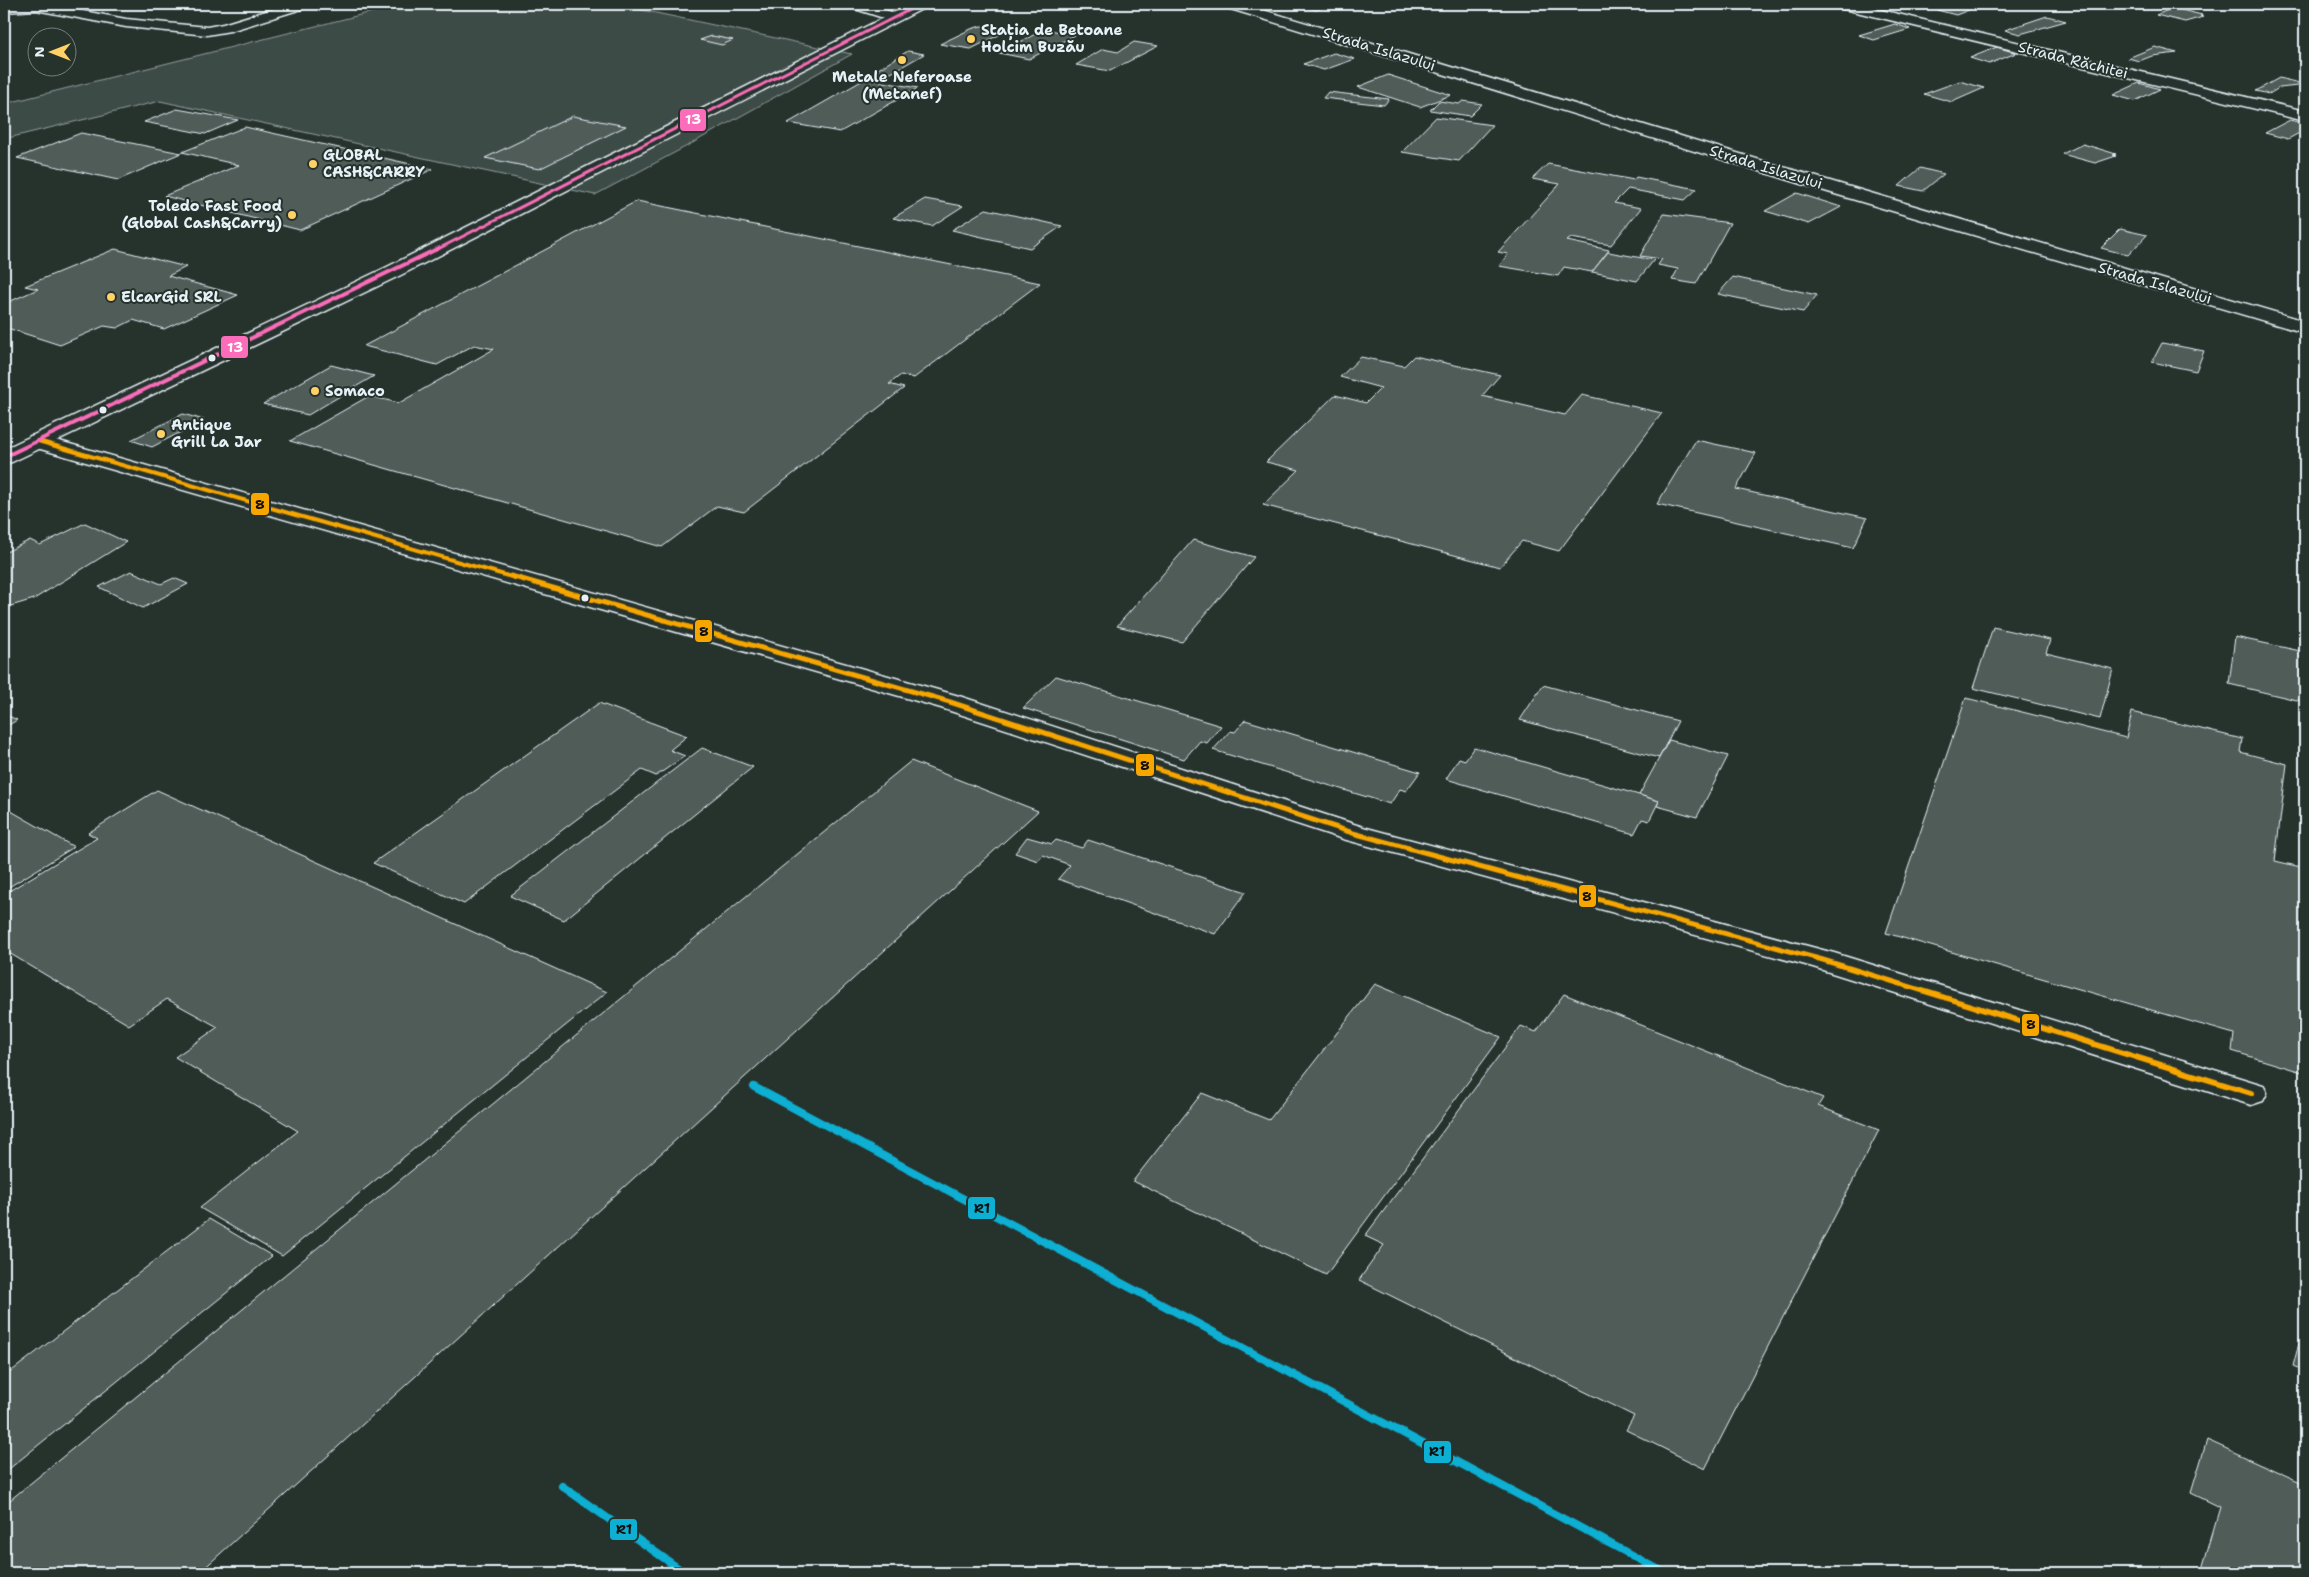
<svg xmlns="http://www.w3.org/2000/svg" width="2309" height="1577" viewBox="0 0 2309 1577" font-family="'Shantell Sans',sans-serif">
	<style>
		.green { fill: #3e4b47; stroke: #939ea0 }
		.building { fill: #505c59; stroke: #e8f1f8 }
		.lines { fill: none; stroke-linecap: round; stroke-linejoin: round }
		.minor-casing { stroke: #e8f1f8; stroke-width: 3 }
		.primary-casing { stroke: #e8f1f8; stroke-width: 3 }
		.minor { fill: #26332d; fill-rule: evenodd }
		.primary { fill: #26332d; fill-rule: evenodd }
		.bus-1-far2-casing { stroke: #26332d; stroke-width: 7 }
		.bus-1-far1-casing { stroke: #26332d; stroke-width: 9 }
		.bus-1-casing { stroke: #26332d; stroke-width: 10 }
		.bus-2-far1-casing { stroke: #26332d; stroke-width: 5 }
		.bus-2-casing { stroke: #26332d; stroke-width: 7 }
		.bus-1-far2 { stroke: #f7a600; stroke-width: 4 }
		.bus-1-far1 { stroke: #f7a600; stroke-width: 5 }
		.bus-1 { stroke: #f7a600; stroke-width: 6 }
		.bus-2-far1 { stroke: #fb6dba; stroke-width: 3 }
		.bus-2 { stroke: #fb6dba; stroke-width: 4 }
		.rail-1-casing { stroke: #26332d; stroke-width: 12 }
		.rail-1 { stroke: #0dafd3; stroke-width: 8 }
		.poi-dot { fill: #ffd166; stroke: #26332d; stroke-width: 2 }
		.bus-dot { fill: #e8f1f8; stroke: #26332d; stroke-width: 2 }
		.labels { text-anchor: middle; stroke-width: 4; stroke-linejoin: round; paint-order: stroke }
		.far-poi-label { font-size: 15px; font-weight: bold; fill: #e8f1f8; stroke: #26332d; text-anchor: start }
		.far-street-label { font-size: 15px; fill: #e8f1f8; stroke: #26332d }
		.line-badge { stroke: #26332d; stroke-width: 2 }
		.badge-label { font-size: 14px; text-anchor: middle; font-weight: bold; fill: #fff }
		.pale-badge-label { font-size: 14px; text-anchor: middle; font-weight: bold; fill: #111 }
	</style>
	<rect width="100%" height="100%" fill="#26332d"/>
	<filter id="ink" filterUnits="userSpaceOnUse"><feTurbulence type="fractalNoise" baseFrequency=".02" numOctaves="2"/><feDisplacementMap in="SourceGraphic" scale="10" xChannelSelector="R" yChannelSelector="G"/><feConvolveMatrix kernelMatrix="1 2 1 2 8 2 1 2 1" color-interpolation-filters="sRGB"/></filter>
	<g filter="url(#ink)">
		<polygon class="green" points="404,4 613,4 852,54 689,145 595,195 160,101 4,139 4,104"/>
		<g class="building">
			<polygon points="1307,4 1332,4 1317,10 1300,7"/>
			<polygon points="1954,4 1977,4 1981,5 1956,15 1937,10"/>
			<polygon points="2173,8 2202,15 2200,16 2203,17 2185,22 2156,15"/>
			<polygon points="2047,16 2066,21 2020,34 2005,30"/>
			<polygon points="1895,24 1910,29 1874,40 1859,35"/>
			<polygon points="981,26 995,28 989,31 1001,34 971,49 940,44 971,29"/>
			<polygon points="1045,29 1075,35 1029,59 999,53"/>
			<polygon points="712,36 733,40 722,45 700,40"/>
			<polygon points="1134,42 1158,46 1110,71 1076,65 1103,49 1118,52"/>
			<polygon points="1997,47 2016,53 1989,64 1970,58"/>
			<polygon points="2155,47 2177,53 2152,56 2139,61 2128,58"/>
			<polygon points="908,51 924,54 891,73 875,71"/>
			<polygon points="1334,53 1355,59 1324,70 1303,64"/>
			<polygon points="1388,75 1451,95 1420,107 1358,87"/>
			<polygon points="2279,78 2303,84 2298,86 2279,88 2269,94 2256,91"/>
			<polygon points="865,79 918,88 840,132 788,123"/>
			<polygon points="1960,81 1984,88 1952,102 1924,94"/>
			<polygon points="2139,83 2160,89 2135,101 2113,95"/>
			<polygon points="1328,92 1389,99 1384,105 1323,98"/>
			<polygon points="1439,101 1459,104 1463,101 1482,104 1470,116 1430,110"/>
			<polygon points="177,109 238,120 205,134 144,122"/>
			<polygon points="573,116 626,126 539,169 485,158"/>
			<polygon points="1436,117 1492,125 1459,161 1402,152"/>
			<polygon points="2290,120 2305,124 2305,130 2288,139 2265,133"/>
			<polygon points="245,127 433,169 300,230 164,196 239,165 182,152"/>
			<polygon points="81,133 181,153 118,180 17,158"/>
			<polygon points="2083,144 2116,154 2113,155 2116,156 2095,163 2062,154"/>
			<polygon points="1548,164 1634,180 1636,177 1697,189 1685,200 1628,189 1614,203 1641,208 1611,245 1571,238 1567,241 1609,250 1592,272 1564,267 1558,276 1499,266 1508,254 1498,252 1560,184 1532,179"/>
			<polygon points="1920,168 1944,174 1923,191 1899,186"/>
			<polygon points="1797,193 1841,207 1809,224 1765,211"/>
			<polygon points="925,199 963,206 932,226 893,218"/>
			<polygon points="637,201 1040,283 914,378 901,375 889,384 904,388 744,512 717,506 662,547 290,441 369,396 399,403 494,349 474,345 437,365 364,346"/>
			<polygon points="986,209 1062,226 1030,248 952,230"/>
			<polygon points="1664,214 1730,223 1696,284 1672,280 1678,269 1658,265 1662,259 1640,256"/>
			<polygon points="2120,229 2147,235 2128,255 2101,248"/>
			<polygon points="115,249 186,267 168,276 238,295 164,329 133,320 117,328 104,326 60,345 4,327 4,304 38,289 25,286"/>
			<polygon points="1608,252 1654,260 1637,281 1592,272"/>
			<polygon points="1733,277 1817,295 1803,312 1718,294"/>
			<polygon points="2162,343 2204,351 2196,371 2152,362"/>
			<polygon points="1414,356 1500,375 1482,396 1565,415 1582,395 1662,413 1559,551 1522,541 1500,567 1263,505 1299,470 1266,462 1335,395 1366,403 1381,388 1340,377 1361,357 1404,366"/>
			<polygon points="331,365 374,376 308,415 263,404"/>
			<polygon points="183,414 204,420 152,447 131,440"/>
			<polygon points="1696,440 1756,453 1736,489 1867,518 1853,548 1657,504"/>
			<polygon points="85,523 126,542 34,599 4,608 4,553 30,540 40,545"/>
			<polygon points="1193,540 1254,557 1182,642 1117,626"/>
			<polygon points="131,571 161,584 174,578 188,584 143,608 99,587"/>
			<polygon points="1993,627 2050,640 2046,653 2113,669 2100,719 1973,688"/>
			<polygon points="2235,637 2305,652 2305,702 2229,684"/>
			<polygon points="1056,676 1221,726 1207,743 1200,741 1184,759 1023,708"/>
			<polygon points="1543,685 1678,721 1659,758 1520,720"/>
			<polygon points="1966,698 2126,738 2132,712 2242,739 2240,752 2287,764 2275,861 2305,868 2305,1073 2232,1051 2234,1034 1886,933"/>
			<polygon points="599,703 687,736 670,750 685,756 656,776 642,770 464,904 373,863"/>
			<polygon points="4,714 17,720 4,728"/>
			<polygon points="1245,720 1420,772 1406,791 1400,789 1390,804 1213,750 1230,731 1235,732"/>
			<polygon points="1669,740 1728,756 1697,817 1657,806 1659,801 1639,795"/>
			<polygon points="1474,747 1639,795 1659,801 1649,821 1642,819 1634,834 1446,779 1459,758 1465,760"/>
			<polygon points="702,748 753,767 564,920 510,896"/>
			<polygon points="911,761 1038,811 199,1573 4,1573 4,1505"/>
			<polygon points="157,790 286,848 607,992 282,1256 200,1208 298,1131 175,1057 218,1027 167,999 129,1025 4,950 4,894 97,838 88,833"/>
			<polygon points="4,807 74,847 4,890"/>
			<polygon points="1027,837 1052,844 1056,840 1082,848 1088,840 1246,892 1215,934 1058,879 1070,865 1043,855 1038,861 1015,853"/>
			<polygon points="1375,984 1501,1037 1326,1275 1133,1181 1202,1093 1269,1120"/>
			<polygon points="1564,994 1823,1098 1818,1106 1879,1130 1705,1469 1626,1430 1634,1416 1359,1280 1384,1245 1365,1236 1521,1026 1536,1032"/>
			<polygon points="209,1219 272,1256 4,1473 4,1377"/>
			<polygon points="2305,1321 2305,1371 2293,1366"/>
			<polygon points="2207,1440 2305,1484 2305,1573 2211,1573 2202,1569 2220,1507 2191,1493"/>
		</g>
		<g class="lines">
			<defs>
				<g id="minor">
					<polygon points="4,4 46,4 126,19 207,27 223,24 289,4 310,4 308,7 230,31 207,35 126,27 36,10 4,12"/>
					<polygon points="847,4 867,4 898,14 900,17 893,21 849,7"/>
					<polygon points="1222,4 1243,4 1840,184 2305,321 2305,333 1828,192 1224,7"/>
					<polygon points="1833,4 1856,4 2305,111 2305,121 1840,8"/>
					<polygon points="38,435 959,696 1363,827 1834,953 2263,1085 2267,1093 2263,1101 2251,1105 1813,967 1343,839 941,708 30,446 27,441 30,436"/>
				</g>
				<polygon id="primary" points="911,4 928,4 926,7 401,275 12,462 4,463 4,449 387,267"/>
			</defs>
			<use href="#minor" class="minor-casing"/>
			<use href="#primary" class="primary-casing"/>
			<use href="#minor" class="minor"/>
			<use href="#primary" class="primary"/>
			<defs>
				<polyline id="bus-1-far2" points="38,441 515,578"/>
				<polyline id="bus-1-far1" points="511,576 950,702 1353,833 1823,960 1982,1009"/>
				<polyline id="bus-1" points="1978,1008 2251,1093"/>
				<polyline id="bus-2-far1" points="436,250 921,4"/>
				<polyline id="bus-2" points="4,457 439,248"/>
			</defs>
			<use href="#bus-1-far2" class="bus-1-far2-casing"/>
			<use href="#bus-1-far1" class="bus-1-far1-casing"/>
			<use href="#bus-1" class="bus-1-casing"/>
			<use href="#bus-2-far1" class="bus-2-far1-casing"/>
			<use href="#bus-2" class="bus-2-casing"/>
			<use href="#bus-1-far2" class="bus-1-far2"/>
			<use href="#bus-1-far1" class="bus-1-far1"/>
			<use href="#bus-1" class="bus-1"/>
			<use href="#bus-2-far1" class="bus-2-far1"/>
			<use href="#bus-2" class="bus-2"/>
			<defs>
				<g id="rail-1">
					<polyline points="754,1087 1665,1573"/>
					<polyline points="562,1486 685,1573"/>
				</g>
			</defs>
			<use href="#rail-1" class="rail-1-casing"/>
			<use href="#rail-1" class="rail-1"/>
		</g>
	</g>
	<g class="poi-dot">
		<circle cx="971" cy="39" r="5"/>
		<circle cx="902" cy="60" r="5"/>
		<circle cx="313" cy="164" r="5"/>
		<circle cx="292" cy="215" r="5"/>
		<circle cx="111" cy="297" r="5"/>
		<circle cx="315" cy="391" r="5"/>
		<circle cx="161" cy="434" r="5"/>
	</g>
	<g class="bus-dot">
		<circle cx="212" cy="358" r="4.5"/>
		<circle cx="103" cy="410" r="4.5"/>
		<circle cx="585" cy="598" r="4.5"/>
	</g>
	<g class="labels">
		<g class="far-poi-label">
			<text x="981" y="35">Stația de Betoane<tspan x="981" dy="17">Holcim Buzău</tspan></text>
			<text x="902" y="82" text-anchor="middle">Metale Neferoase<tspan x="902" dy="17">(Metanef)</tspan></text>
			<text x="323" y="160">GLOBAL<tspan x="323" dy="17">CASH&amp;CARRY</tspan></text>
			<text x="282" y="211" text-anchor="end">Toledo Fast Food<tspan x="282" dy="17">(Global Cash&amp;Carry)</tspan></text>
			<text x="121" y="302">ElcarGid SRL</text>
			<text x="325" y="396">Somaco</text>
			<text x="171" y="430">Antique<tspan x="171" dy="17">Grill La Jar</tspan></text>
		</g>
		<g class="far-street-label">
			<text transform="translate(1379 49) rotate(17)" y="5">Strada Islazului</text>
			<text transform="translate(2073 60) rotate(14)" y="5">Strada Răchitei</text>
			<text transform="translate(1766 167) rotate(17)" y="5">Strada Islazului</text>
			<text transform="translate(2155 283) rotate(16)" y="5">Strada Islazului</text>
		</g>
	</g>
	<g class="line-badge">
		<rect x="679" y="108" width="28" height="24" rx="5" fill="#fb6dba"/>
		<rect x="220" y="335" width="29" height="24" rx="5" fill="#fb6dba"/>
		<rect x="250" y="492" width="20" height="24" rx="5" fill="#f7a600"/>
		<rect x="694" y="619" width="19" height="24" rx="5" fill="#f7a600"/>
		<rect x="1135" y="753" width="20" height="24" rx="5" fill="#f7a600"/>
		<rect x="1578" y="884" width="19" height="24" rx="5" fill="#f7a600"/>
		<rect x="2021" y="1013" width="19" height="24" rx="5" fill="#f7a600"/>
		<rect x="967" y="1196" width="29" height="24" rx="5" fill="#0dafd3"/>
		<rect x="1423" y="1440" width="29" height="24" rx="5" fill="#0dafd3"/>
		<rect x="609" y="1518" width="29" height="23" rx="5" fill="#0dafd3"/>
	</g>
	<g class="badge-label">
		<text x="693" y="124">13</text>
		<text x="235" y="352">13</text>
	</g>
	<g class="pale-badge-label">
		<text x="260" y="509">8</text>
		<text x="704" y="636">8</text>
		<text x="1145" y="770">8</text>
		<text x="1587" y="901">8</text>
		<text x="2031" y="1029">8</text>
		<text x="982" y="1213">R1</text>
		<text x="1437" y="1456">R1</text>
		<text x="624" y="1534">R1</text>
	</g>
	<rect width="2309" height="1577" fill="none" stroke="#26332d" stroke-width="20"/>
	<rect x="10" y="10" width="2289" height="1557" fill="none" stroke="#e8f1f8" stroke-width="2" filter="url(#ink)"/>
	<g transform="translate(52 52) rotate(270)"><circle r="24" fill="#26332d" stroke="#747f7e"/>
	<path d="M0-4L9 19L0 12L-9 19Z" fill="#ffd166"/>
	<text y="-8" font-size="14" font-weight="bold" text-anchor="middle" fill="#e8f1f8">N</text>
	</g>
</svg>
